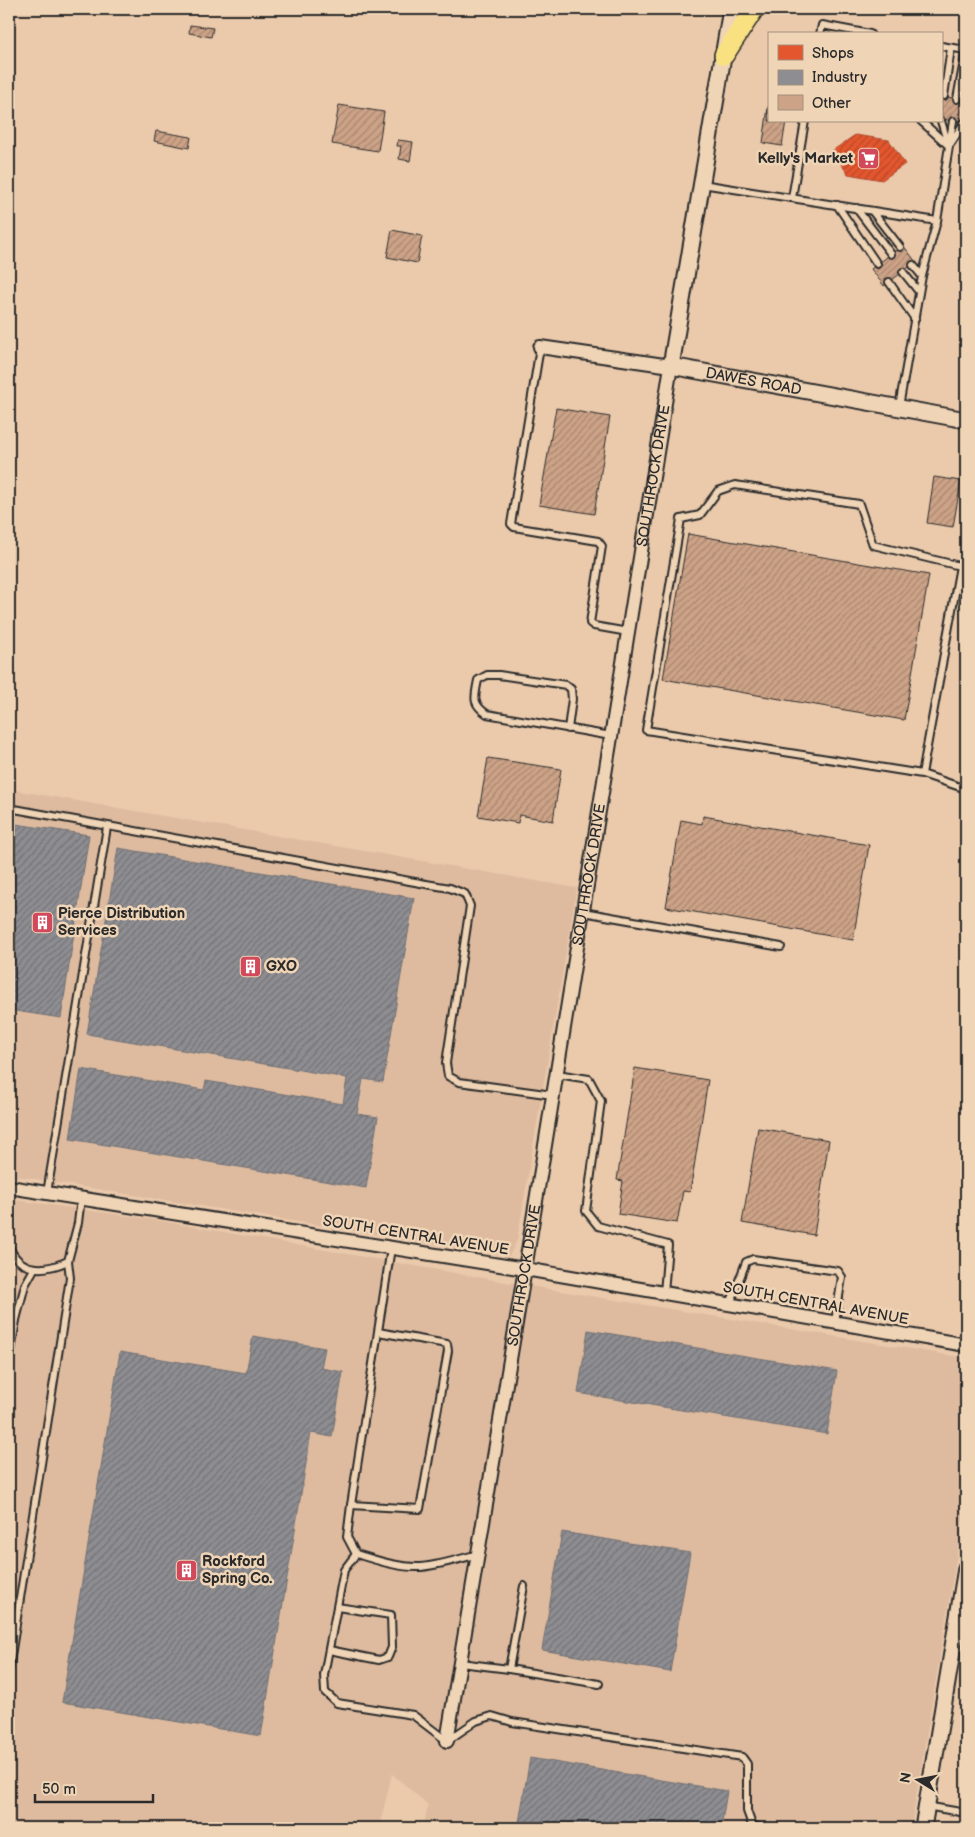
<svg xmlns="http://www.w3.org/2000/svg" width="975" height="1837" viewBox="0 0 975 1837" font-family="'Balsamiq Sans',sans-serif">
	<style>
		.built { fill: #debb9f }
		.shops { fill: url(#shops-hatch); stroke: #ac4a2d }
		.industry { fill: url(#industry-hatch); stroke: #707073 }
		.building { fill: url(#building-hatch); stroke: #2b2b2b }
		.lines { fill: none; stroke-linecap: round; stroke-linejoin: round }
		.service-casing { stroke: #2b2b2b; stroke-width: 10 }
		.minor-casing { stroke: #2b2b2b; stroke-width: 16 }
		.tertiary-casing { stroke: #2b2b2b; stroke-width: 19 }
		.primary-casing { stroke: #2b2b2b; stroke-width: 22 }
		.service { stroke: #efd4b6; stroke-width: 6 }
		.minor { stroke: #efd4b6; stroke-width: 12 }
		.tertiary { stroke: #efd4b6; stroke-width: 15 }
		.primary { stroke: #f9e181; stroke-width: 19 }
		.labels { text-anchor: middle; stroke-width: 5; stroke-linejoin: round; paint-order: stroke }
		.poi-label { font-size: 15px; font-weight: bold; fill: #2b2b2b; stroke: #efd4b6; text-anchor: start }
		.street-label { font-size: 15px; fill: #2b2b2b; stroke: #efd4b6 }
	</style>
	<defs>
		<pattern id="shops-hatch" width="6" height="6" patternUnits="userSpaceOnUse" patternTransform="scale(1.25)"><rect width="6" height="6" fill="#e4572e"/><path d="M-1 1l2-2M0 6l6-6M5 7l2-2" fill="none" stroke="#b94827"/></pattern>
		<pattern id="industry-hatch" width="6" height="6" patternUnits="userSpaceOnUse" patternTransform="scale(1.25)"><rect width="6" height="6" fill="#8d8d92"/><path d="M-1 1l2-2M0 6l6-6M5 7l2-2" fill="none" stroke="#737377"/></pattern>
		<pattern id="building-hatch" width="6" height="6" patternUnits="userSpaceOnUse" patternTransform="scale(1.25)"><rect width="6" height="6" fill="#cda387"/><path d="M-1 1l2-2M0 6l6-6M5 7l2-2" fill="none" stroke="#a7856f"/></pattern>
	</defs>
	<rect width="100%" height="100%" fill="#ebcaac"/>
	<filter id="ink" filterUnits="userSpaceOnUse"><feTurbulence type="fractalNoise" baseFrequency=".02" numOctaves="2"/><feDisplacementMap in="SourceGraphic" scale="10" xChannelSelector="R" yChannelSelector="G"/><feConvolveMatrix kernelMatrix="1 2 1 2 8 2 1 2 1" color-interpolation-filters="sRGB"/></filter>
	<g filter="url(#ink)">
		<g class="built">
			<polygon points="9,789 577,888 517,1241 509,1256 9,1175"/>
			<polygon points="9,1199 156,1220 500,1281 966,1358 966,1501 911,1828 423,1828 428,1805 392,1774 379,1828 9,1828"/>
		</g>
		<polygon class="shops" points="855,135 889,140 905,164 882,180 848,174 832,151"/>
		<g class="industry">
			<polygon points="9,823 89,835 61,1018 9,1010"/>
			<polygon points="118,848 414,898 383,1082 363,1079 357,1114 378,1117 366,1188 70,1139 81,1069 204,1090 206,1081 343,1104 347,1078 87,1034"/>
			<polygon points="588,1330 837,1371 827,1434 578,1393"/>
			<polygon points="253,1336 325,1348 321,1368 343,1372 332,1437 311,1433 261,1736 62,1702 120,1352 246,1373"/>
			<polygon points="562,1532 690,1553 670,1672 542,1650"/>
			<polygon points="530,1758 727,1791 721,1828 518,1828"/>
		</g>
		<g class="building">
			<polygon points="190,25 213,28 211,37 189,33"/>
			<polygon points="941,96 966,100 966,123 941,119"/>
			<polygon points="339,105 384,112 378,151 332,144"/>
			<polygon points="768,107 769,121 786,121 782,146 763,143"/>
			<polygon points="156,131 191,137 189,148 154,141"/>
			<polygon points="398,140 413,142 410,161 399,159 401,146 397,146"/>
			<polygon points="392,230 422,236 417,263 387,257"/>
			<polygon points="903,245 916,262 884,286 871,269"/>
			<polygon points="556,408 610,417 594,514 539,505"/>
			<polygon points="934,477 961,481 953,527 927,523"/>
			<polygon points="688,534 929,575 904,720 663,679"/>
			<polygon points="488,758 561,769 553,821 519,815 518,823 478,816"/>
			<polygon points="703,816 869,845 853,940 666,907 681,820 702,824"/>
			<polygon points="635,1068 708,1080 690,1192 683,1191 677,1223 618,1214 623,1181 617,1180"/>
			<polygon points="758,1128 829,1140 814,1235 742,1223"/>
		</g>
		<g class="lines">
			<defs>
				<g id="service">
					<polyline points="820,34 822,25 870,34"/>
					<polyline points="941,46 966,50"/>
					<polyline points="944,96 951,48"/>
					<polyline points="957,99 966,50"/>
					<polyline points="921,121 949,146"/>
					<polyline points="941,121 948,144"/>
					<polyline points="951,143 964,123"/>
					<polyline points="702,184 937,221 922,276 899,407"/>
					<polyline points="792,198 805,121"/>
					<polyline points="837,205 877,264"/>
					<polyline points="856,208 891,254"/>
					<polyline points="872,211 900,247"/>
					<polyline points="937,221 953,121"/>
					<polyline points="913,265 922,276"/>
					<polyline points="903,272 919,292"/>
					<polyline points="889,282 915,319"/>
					<polyline points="540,347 511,524 514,527 598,541 602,546 590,623 594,626 628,632"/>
					<path d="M568 729 572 699 571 689 566 685 499 675H487L478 680C475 697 471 703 487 714L611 736"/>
					<polyline points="922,774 960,566 873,545 859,504 735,485 718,491 700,515 681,519 646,730 922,774 966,789"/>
					<polyline points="9,808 426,884 450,888 465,894 470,906 446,1063 448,1076 459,1082 553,1095"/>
					<polyline points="583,912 781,947"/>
					<polyline points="557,1074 589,1079 601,1101 586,1211 598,1226 668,1245 664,1293"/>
					<polyline points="47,1193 107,827"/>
					<path d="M9 1246C20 1274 46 1271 68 1261L78 1223 81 1198"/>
					<path d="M391 1248 351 1505 347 1537 356 1554C376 1560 399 1568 421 1567 441 1565 460 1559 478 1554"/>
					<polyline points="730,1304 746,1262 753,1259 838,1271 842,1277 835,1322"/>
					<polyline points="9,1324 16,1320 25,1285 34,1269"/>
					<polyline points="9,1364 16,1320"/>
					<polyline points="351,1505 420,1509 448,1351 447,1344 378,1332"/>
					<polyline points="356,1554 344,1570 324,1675 325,1692 337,1703 413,1715 447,1741 476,1721 492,1716 512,1722 742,1757 747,1764 747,1811 752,1825 762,1828"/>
					<polyline points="329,1650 379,1660 388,1657 392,1647 391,1615 337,1607"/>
					<polyline points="460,1663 509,1669 524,1586"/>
					<polyline points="9,1669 70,1278 68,1261"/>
					<polyline points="509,1669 599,1684"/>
					<polyline points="926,1806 966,1813"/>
				</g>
				<g id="minor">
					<polyline points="9,1187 525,1269 966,1345"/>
					<path id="s1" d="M447 1741 525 1269 671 366 540 347"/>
				</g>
				<g id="tertiary">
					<path id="s2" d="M731 9 671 366 966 420"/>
					<polyline points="923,1828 966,1568"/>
				</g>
				<polyline id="primary" points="724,55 754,9"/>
			</defs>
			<use href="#service" class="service-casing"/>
			<use href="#minor" class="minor-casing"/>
			<use href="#tertiary" class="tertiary-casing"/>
			<use href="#primary" class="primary-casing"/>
			<use href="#service" class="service"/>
			<use href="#minor" class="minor"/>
			<use href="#tertiary" class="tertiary"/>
			<use href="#primary" class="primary"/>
		</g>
	</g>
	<defs>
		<symbol id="supermarket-square" viewBox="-11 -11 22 22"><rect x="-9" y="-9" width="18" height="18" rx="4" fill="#d1495b" stroke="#efd4b6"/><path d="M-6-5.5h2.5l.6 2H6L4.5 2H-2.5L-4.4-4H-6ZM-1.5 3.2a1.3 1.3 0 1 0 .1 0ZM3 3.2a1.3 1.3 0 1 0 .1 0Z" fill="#fff"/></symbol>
		<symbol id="building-square" viewBox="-11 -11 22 22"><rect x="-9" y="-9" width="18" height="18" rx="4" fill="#d1495b" stroke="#efd4b6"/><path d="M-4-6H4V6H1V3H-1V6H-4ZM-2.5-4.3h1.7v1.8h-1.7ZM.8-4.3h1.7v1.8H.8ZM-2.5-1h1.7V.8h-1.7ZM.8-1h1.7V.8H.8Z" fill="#fff"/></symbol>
	</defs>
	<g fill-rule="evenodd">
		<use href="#supermarket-square" x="856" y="146" width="25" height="25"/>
		<use href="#building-square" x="30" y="910" width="25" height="25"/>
		<use href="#building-square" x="238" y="954" width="25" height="25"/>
		<use href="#building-square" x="174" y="1558" width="25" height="25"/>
	</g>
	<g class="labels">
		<g class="poi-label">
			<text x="853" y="163" text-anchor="end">Kelly's Market</text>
			<text x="58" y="918">Pierce Distribution<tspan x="58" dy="17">Services</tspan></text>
			<text x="266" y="971">GXO</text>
			<text x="202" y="1566">Rockford<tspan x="202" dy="17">Spring Co.</tspan></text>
		</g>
		<g class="street-label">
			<text dy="5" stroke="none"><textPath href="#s2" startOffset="446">DAWES ROAD</textPath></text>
			<text dy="5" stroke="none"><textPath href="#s1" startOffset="1282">SOUTHROCK DRIVE</textPath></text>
			<text dy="5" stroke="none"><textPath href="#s1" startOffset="878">SOUTHROCK DRIVE</textPath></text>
			<text transform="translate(416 1235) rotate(9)" y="5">SOUTH CENTRAL AVENUE</text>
			<text dy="5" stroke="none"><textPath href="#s1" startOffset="472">SOUTHROCK DRIVE</textPath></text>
			<text transform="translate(816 1303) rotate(10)" y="5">SOUTH CENTRAL AVENUE</text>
		</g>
	</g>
	<rect width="975" height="1837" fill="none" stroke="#efd4b6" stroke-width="30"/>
	<rect x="15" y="15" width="945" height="1807" fill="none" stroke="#2b2b2b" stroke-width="2" filter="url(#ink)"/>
	<rect x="768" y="32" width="175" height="90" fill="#efd4b6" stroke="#a1907e"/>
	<rect x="778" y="45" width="25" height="15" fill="#e4572e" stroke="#a1907e"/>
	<text x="812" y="58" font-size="15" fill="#2b2b2b">Shops</text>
	<rect x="778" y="70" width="25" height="15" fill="#8d8d92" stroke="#a1907e"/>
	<text x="812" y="82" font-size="15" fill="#2b2b2b">Industry</text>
	<rect x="778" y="95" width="25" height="15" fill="#cda387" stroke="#a1907e"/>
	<text x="812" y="108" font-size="15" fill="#2b2b2b">Other</text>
	<g transform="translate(918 1780) rotate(280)" stroke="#efd4b6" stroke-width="4" paint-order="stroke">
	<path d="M0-4L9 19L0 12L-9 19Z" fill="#2b2b2b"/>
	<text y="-8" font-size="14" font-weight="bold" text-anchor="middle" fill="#2b2b2b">N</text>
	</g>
	<path d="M35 1794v8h118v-8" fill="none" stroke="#2b2b2b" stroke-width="2.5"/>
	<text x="42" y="1794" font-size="15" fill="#2b2b2b" stroke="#efd4b6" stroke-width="4" paint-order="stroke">50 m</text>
</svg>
